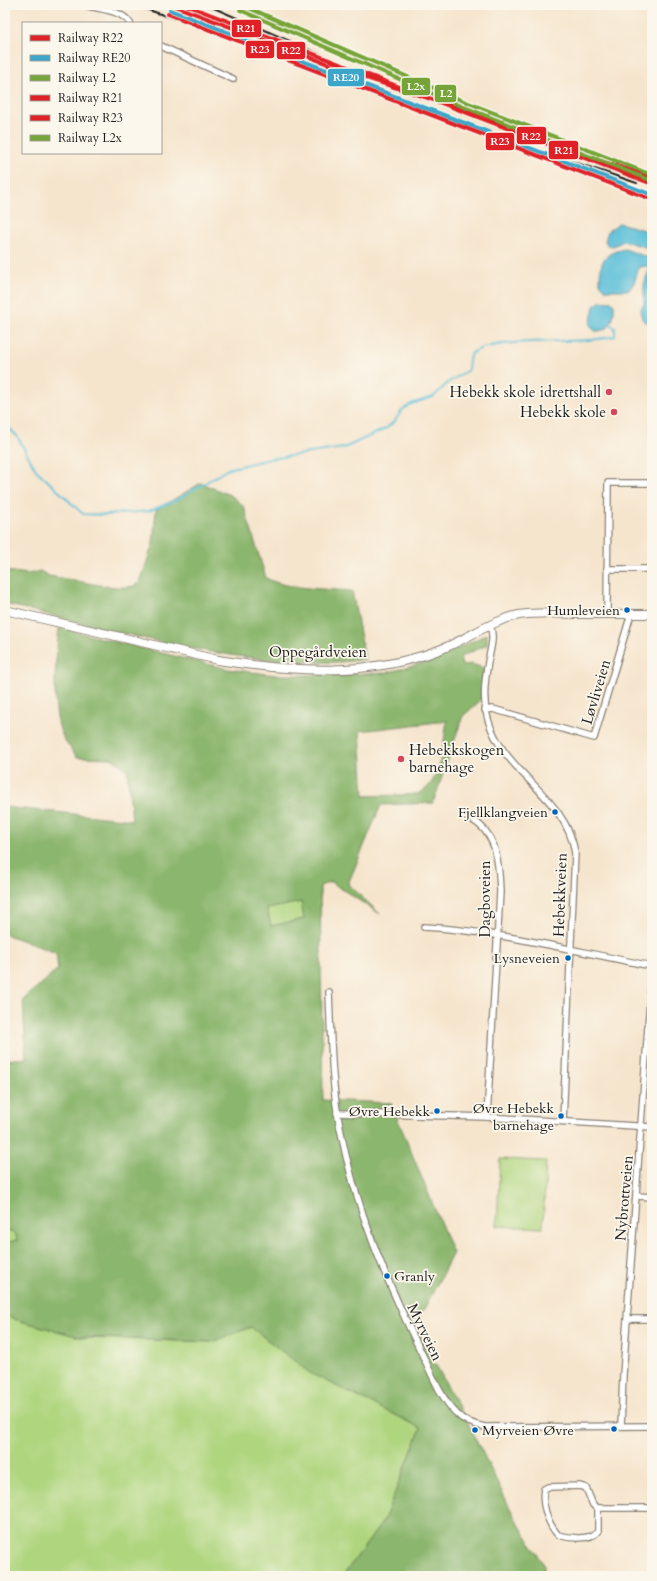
<svg xmlns="http://www.w3.org/2000/svg" width="657" height="1581" viewBox="0 0 657 1581" font-family="Cardo,serif">
	<style>
		.green { fill: #afd57e; stroke: #66784d }
		.forest { fill: #8bb66d; stroke: #546944; fill-rule: evenodd }
		.water { fill: #5abed8; stroke: #3b6d7a }
		.lines { fill: none; stroke-linecap: round; stroke-linejoin: round }
		.stream { stroke: #5abed8; stroke-width: 2 }
		.minor-casing { stroke: #898074; stroke-width: 8 }
		.secondary-casing { stroke: #898074; stroke-width: 10 }
		.minor { stroke: #fff; stroke-width: 5.5 }
		.secondary { stroke: #fff; stroke-width: 8 }
		.rail { stroke: #1c1c1c; stroke-width: 2 }
		.rail-1-casing { stroke: #fbf7ec; stroke-width: 7 }
		.rail-2-casing { stroke: #fbf7ec; stroke-width: 7 }
		.rail-3-casing { stroke: #fbf7ec; stroke-width: 7 }
		.rail-4-casing { stroke: #fbf7ec; stroke-width: 7 }
		.rail-5-casing { stroke: #fbf7ec; stroke-width: 7 }
		.rail-6-casing { stroke: #fbf7ec; stroke-width: 7 }
		.rail-1 { stroke: #df2027; stroke-width: 4 }
		.rail-2 { stroke: #3ca6ca; stroke-width: 4 }
		.rail-3 { stroke: #76a438; stroke-width: 4 }
		.rail-4 { stroke: #df2027; stroke-width: 4 }
		.rail-5 { stroke: #df2027; stroke-width: 4 }
		.rail-6 { stroke: #76a438; stroke-width: 4 }
		.poi-dot { fill: #d1495b; stroke: #fbf7ec; stroke-width: 1.5 }
		.bus-dot { fill: #0065bd; stroke: #fbf7ec; stroke-width: 1.5 }
		.labels { text-anchor: middle; stroke-width: 3.5; stroke-linejoin: round; paint-order: stroke }
		.bus-label { font-size: 14px; fill: #1c1c1c; stroke: #fbf7ec; text-anchor: end }
		.poi-label { font-size: 15px; fill: #1c1c1c; stroke: #fbf7ec; text-anchor: end }
		.street-label { font-size: 15px; fill: #1c1c1c; stroke: #fbf7ec }
		.line-badge { stroke: #fbf7ec; stroke-width: 1.5 }
		.badge-label { font-size: 11px; text-anchor: middle; font-weight: bold; fill: #fff }
	</style>
	<rect width="100%" height="100%" fill="#fbf7ec"/>
	<filter id="ink" filterUnits="userSpaceOnUse"><feTurbulence type="fractalNoise" baseFrequency=".025" numOctaves="2"/><feDisplacementMap in="SourceGraphic" scale="8" xChannelSelector="R" yChannelSelector="G"/><feConvolveMatrix kernelMatrix="1 2 1 2 8 2 1 2 1" color-interpolation-filters="sRGB"/></filter>
	<filter id="wash" filterUnits="userSpaceOnUse"><feTurbulence type="fractalNoise" baseFrequency=".012" numOctaves="4" result="noise"/><feDisplacementMap in="SourceGraphic" scale="16" xChannelSelector="R" yChannelSelector="G"/><feGaussianBlur stdDeviation="0.9" result="paint"/><feColorMatrix in="noise" values="0 0 0 0 0 0 0 0 0 0 0 0 0 0 0 0 0 1.4 0 .05"/><feComposite in="paint" operator="in"/></filter>
	<g filter="url(#wash)">
		<rect width="100%" height="100%" fill="#f6e5cd"/>
		<g class="green">
			<polygon points="301,902 304,919 271,926 267,909"/>
			<polygon points="500,1159 546,1161 543,1228 497,1226"/>
			<polygon points="5,1229 16,1234 17,1241 5,1243"/>
			<polygon points="5,1315 17,1320 83,1338 212,1342 251,1327 310,1373 421,1428 384,1520 343,1576 5,1576"/>
		</g>
		<g class="forest">
			<path d="M201 483 232 496 244 507 266 578C283 589 330 589 352 591L365 659C339 664 313 662 287 661 191 655 98 626 5 604V571L28 574 40 571 49 576C71 579 108 589 129 587 133 587 137 584 140 582L153 543 156 510Z"/>
			<path d="M59 628 228 669 276 675H313L384 673 413 666 444 655 487 634V645L460 657 462 666 471 664 484 668 481 700 463 716 433 803 381 805 348 884 380 914 331 882 320 886 323 1100 391 1103 453 1253 415 1327 470 1427 514 1516 544 1565V1576H343L384 1520 421 1428 310 1373 251 1327 212 1342 80 1337 17 1320 5 1315V1243L17 1240 16 1234 5 1229V1060L26 1058 23 1000 58 969 56 953 5 934V807L132 820 127 769 111 758 77 757C72 750 67 744 63 737 50 711 56 657 59 628ZM447 721C443 742 442 784 419 793 411 796 375 795 364 796L360 731ZM301 902 304 919 271 926 267 909Z"/>
		</g>
		<g class="water">
			<polygon points="619,223 652,232 652,249 624,241 613,246 608,246 605,241 608,231"/>
			<path d="M625 249 652 259V278L649 282V286L652 295V326L642 319 640 310 644 304V284L649 270 648 266 639 267 634 283 629 290H606L600 283C600 262 602 253 625 249Z"/>
			<path d="M601 301 612 302 614 304C615 318 611 332 595 331L590 325 594 306Z"/>
		</g>
		<g class="lines">
			<path class="stream" d="M5 424 17 436 36 470 83 514 106 515 149 511 177 500 228 469 269 459 344 448 385 429 395 421 402 410 411 404 433 397 449 382 468 370C469 365 468 356 472 353 490 339 562 342 587 340 596 340 605 338 615 336V328L611 325"/>
		</g>
	</g>
	<g filter="url(#ink)">
		<g class="lines">
			<defs>
				<g id="minor">
					<path d="M85 5C100 10 120 9 130 23"/>
					<polyline points="161,46 233,79"/>
					<polyline points="607,569 652,569"/>
					<polyline points="607,614 608,483 652,483"/>
					<path d="M490 626C495 636 490 651 488 662 484 685 482 706 491 728 510 776 567 799 575 853L563 1121"/>
					<polyline points="485,710 493,709 594,738 631,614"/>
					<path d="M464 816C497 828 499 861 500 892L487 1117"/>
					<path d="M424 927C500 931 577 952 652 966"/>
					<path d="M329 992C331 1038 331 1082 340 1128 355 1207 386 1280 421 1352 431 1372 440 1397 456 1413 464 1422 474 1425 485 1427L652 1426"/>
					<polyline points="337,1113 487,1117 652,1127"/>
					<polyline points="637,1196 652,1197"/>
					<polyline points="628,1319 652,1319"/>
					<polyline points="621,1426 623,1375 652,971"/>
					<path d="M598 1508V1531C591 1541 568 1538 558 1535 548 1524 541 1504 544 1489L548 1487 580 1486 586 1488 593 1505 598 1508H652"/>
				</g>
				<path id="secondary" d="M5 610 218 660C291 672 369 677 439 650 466 640 490 621 519 615 538 612 557 613 576 614 602 614 627 614 652 614"/>
			</defs>
			<use href="#minor" class="minor-casing"/>
			<use href="#secondary" class="secondary-casing"/>
			<use href="#minor" class="minor"/>
			<use href="#secondary" class="secondary"/>
			<g class="rail">
				<polyline points="134,5 260,48 454,122 637,183"/>
				<polyline points="207,5 345,65"/>
			</g>
			<defs>
				<polyline id="rail-1" points="172,5 357,75 459,108 581,155 652,177"/>
				<polyline id="rail-2" points="170,10 650,194"/>
				<polyline id="rail-3" points="242,5 461,100 652,175"/>
				<polyline id="rail-4" points="186,5 652,184"/>
				<polyline id="rail-5" points="168,14 648,198"/>
				<polyline id="rail-6" points="240,10 459,105 650,180"/>
			</defs>
			<use href="#rail-1" class="rail-1-casing"/>
			<use href="#rail-2" class="rail-2-casing"/>
			<use href="#rail-3" class="rail-3-casing"/>
			<use href="#rail-4" class="rail-4-casing"/>
			<use href="#rail-5" class="rail-5-casing"/>
			<use href="#rail-6" class="rail-6-casing"/>
			<use href="#rail-1" class="rail-1"/>
			<use href="#rail-2" class="rail-2"/>
			<use href="#rail-3" class="rail-3"/>
			<use href="#rail-4" class="rail-4"/>
			<use href="#rail-5" class="rail-5"/>
			<use href="#rail-6" class="rail-6"/>
		</g>
	</g>
	<g class="poi-dot">
		<circle cx="609" cy="392" r="4"/>
		<circle cx="614" cy="412" r="4"/>
		<circle cx="401" cy="759" r="4"/>
	</g>
	<g class="bus-dot">
		<circle cx="627" cy="610" r="3.5"/>
		<circle cx="555" cy="812" r="3.5"/>
		<circle cx="568" cy="958" r="3.5"/>
		<circle cx="437" cy="1111" r="3.5"/>
		<circle cx="561" cy="1116" r="3.5"/>
		<circle cx="387" cy="1276" r="3.5"/>
		<circle cx="614" cy="1429" r="3.5"/>
		<circle cx="475" cy="1430" r="3.5"/>
	</g>
	<g class="labels">
		<g class="bus-label">
			<text x="620" y="615">Humleveien</text>
			<text x="548" y="817">Fjellklangveien</text>
			<text x="560" y="963">Lysneveien</text>
			<text x="554" y="1113">Øvre Hebekk<tspan x="554" dy="17">barnehage</tspan></text>
			<text x="430" y="1116">Øvre Hebekk</text>
			<text x="394" y="1281" text-anchor="start">Granly</text>
			<text x="482" y="1435" text-anchor="start">Myrveien Øvre</text>
		</g>
		<g class="poi-label">
			<text x="601" y="397">Hebekk skole idrettshall</text>
			<text x="606" y="417">Hebekk skole</text>
			<text x="409" y="755" text-anchor="start">Hebekkskogen<tspan x="409" dy="17">barnehage</tspan></text>
		</g>
		<g class="street-label">
			<text x="318" y="657">Oppegårdveien</text>
			<text transform="translate(596 692) rotate(-73)" y="5">Løvliveien</text>
			<text transform="translate(560 895) rotate(-88)" y="5">Hebekkveien</text>
			<text transform="translate(485 899) rotate(-90)" y="5">Dagboveien</text>
			<text transform="translate(624 1198) rotate(-85)" y="5">Nybrottveien</text>
			<text transform="translate(425 1332) rotate(64)" y="5">Myrveien</text>
		</g>
	</g>
	<g class="line-badge">
		<rect x="231" y="19" width="31" height="19" rx="4" fill="#df2027"/>
		<rect x="245" y="40" width="30" height="19" rx="4" fill="#df2027"/>
		<rect x="276" y="41" width="30" height="19" rx="4" fill="#df2027"/>
		<rect x="327" y="68" width="38" height="19" rx="4" fill="#3ca6ca"/>
		<rect x="401" y="77" width="30" height="19" rx="4" fill="#76a438"/>
		<rect x="434" y="84" width="23" height="19" rx="4" fill="#76a438"/>
		<rect x="516" y="126" width="31" height="19" rx="4" fill="#df2027"/>
		<rect x="485" y="132" width="30" height="19" rx="4" fill="#df2027"/>
		<rect x="548" y="140" width="31" height="20" rx="4" fill="#df2027"/>
	</g>
	<g class="badge-label">
		<text x="246" y="32">R21</text>
		<text x="260" y="53">R23</text>
		<text x="291" y="54">R22</text>
		<text x="346" y="81">RE20</text>
		<text x="416" y="90">L2x</text>
		<text x="446" y="97">L2</text>
		<text x="531" y="140">R22</text>
		<text x="500" y="145">R23</text>
		<text x="564" y="154">R21</text>
	</g>
	<rect width="657" height="1581" fill="none" stroke="#fbf7ec" stroke-width="20"/>
	<rect x="22" y="22" width="140" height="132" fill="#fbf7ec" stroke="#a29f99"/>
	<rect x="30" y="35" width="20" height="6" fill="#df2027" stroke="#a29f99"/>
	<text x="58" y="42" font-size="12" fill="#1c1c1c">Railway R22</text>
	<rect x="30" y="55" width="20" height="6" fill="#3ca6ca" stroke="#a29f99"/>
	<text x="58" y="62" font-size="12" fill="#1c1c1c">Railway RE20</text>
	<rect x="30" y="75" width="20" height="6" fill="#76a438" stroke="#a29f99"/>
	<text x="58" y="82" font-size="12" fill="#1c1c1c">Railway L2</text>
	<rect x="30" y="95" width="20" height="6" fill="#df2027" stroke="#a29f99"/>
	<text x="58" y="102" font-size="12" fill="#1c1c1c">Railway R21</text>
	<rect x="30" y="115" width="20" height="6" fill="#df2027" stroke="#a29f99"/>
	<text x="58" y="122" font-size="12" fill="#1c1c1c">Railway R23</text>
	<rect x="30" y="135" width="20" height="6" fill="#76a438" stroke="#a29f99"/>
	<text x="58" y="142" font-size="12" fill="#1c1c1c">Railway L2x</text>
</svg>
